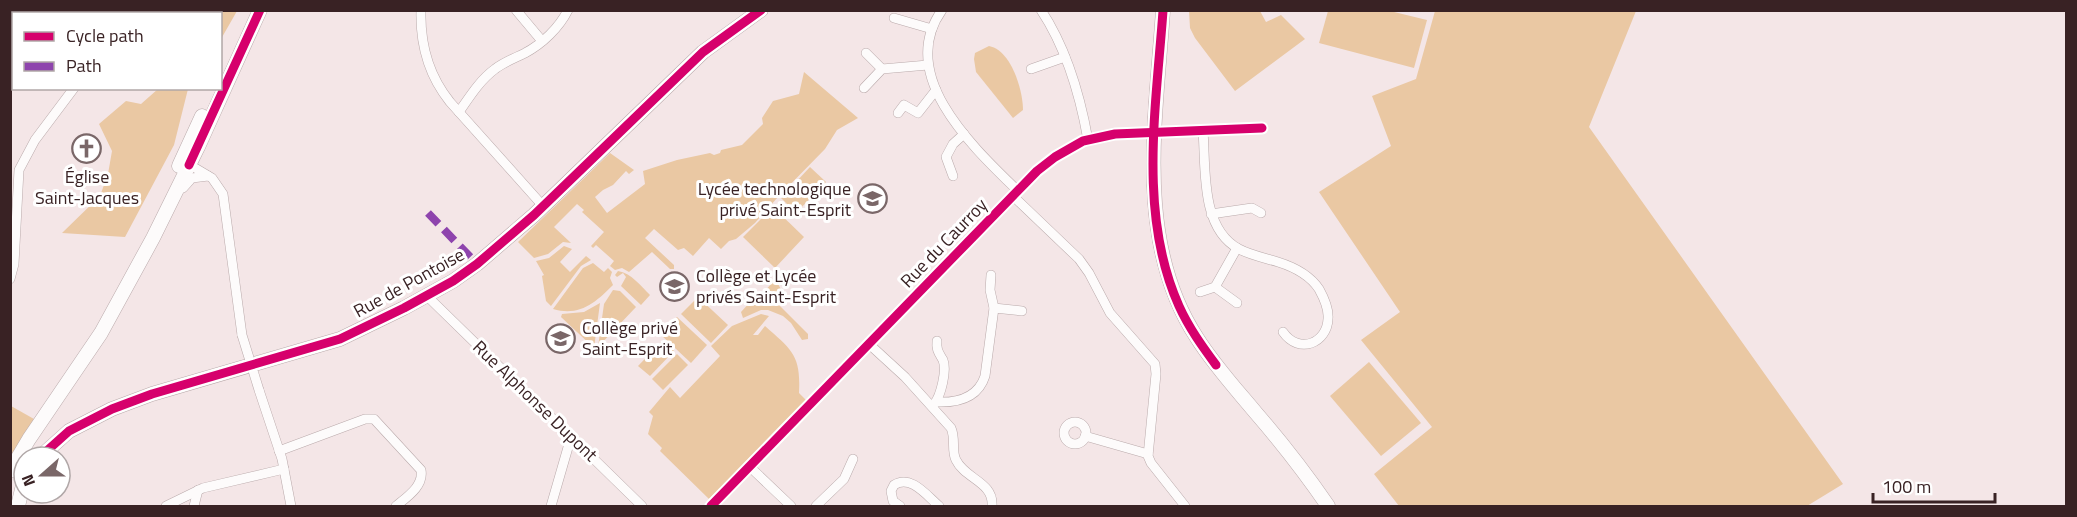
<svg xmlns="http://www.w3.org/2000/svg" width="2077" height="517" viewBox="0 0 2077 517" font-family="'Titillium Web',sans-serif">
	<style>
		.green { fill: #eac8a3 }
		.water { fill: #dc9aa2 }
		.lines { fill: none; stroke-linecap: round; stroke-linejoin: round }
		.street-casing { stroke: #baaaab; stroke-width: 10 }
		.secondary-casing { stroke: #baaaab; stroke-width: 15 }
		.street { stroke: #fdfbfb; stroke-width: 9 }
		.secondary { stroke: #fdfbfb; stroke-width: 14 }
		.street-bridge-casing { stroke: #baaaab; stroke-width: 10; stroke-linecap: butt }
		.street-bridge { stroke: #fdfbfb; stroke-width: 9 }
		.quiet { stroke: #8e44ad; stroke-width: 8; stroke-dasharray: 15 8; stroke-linecap: butt }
		.cycleway-casing { stroke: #fff; stroke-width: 13 }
		.cycleway { stroke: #d6006c; stroke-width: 9 }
		.labels { text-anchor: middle; stroke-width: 6; stroke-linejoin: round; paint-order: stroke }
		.poi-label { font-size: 18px; fill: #392224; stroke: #fff; text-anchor: start }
		.street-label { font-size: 18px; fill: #392224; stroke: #fff }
	</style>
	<rect width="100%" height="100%" fill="#f4e6e7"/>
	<g class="green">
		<polygon points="175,11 175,10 237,11 221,39 220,14 177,14"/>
		<polygon points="1189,11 1260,11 1266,22 1281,15 1305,39 1235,91 1195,38 1190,28"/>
		<polygon points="1328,11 1390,11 1427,20 1414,68 1319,43"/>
		<polygon points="1435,11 1636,11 1589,127 1843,484 1807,506 1399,506 1374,474 1432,427 1361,340 1400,312 1319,192 1391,146 1372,96 1416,79"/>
		<path d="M989 46C1011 50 1023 90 1023 110L1013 118 976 72 974 59 975 53Z"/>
		<polygon points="804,72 858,118 837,130 825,149 778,197 755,223 736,239 729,241 721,249 709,238 693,256 684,248 678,250 654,229 645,238 674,265 674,269 670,269 652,252 629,272 622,268 615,270 610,266 614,261 596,245 593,248 591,246 604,232 582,212 584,210 577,204 554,227 571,243 563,242 548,254 534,258 518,242 610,153 634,170 629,174 626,171 613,185 603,190 595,197 607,213 645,184 643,171 677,160 710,153 714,155 720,153 721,150 742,145 763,124 762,118 773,101 799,94"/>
		<polygon points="158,89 188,89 174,145 125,237 62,233 100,196 108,174 112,151 99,124 126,101 141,104"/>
		<polygon points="810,167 826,182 796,213 781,198"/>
		<polygon points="773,207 804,237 775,268 743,237"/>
		<polygon points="564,246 572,249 560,262 570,272 586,256 591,260 581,266 551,306 546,301 542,276 544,275 536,261 549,258"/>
		<path d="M593 263 604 272 608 268 612 272 610 278 613 285C596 302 580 317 553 309L583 268Z"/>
		<path d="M618 271C631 273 641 286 650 295L641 305 621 286 626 277 623 273 617 277 615 275Z"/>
		<polygon points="777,282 784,295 777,303 808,334 808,339 802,340 791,323 783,316 768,310 761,310 743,318 741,312 751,301 754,303 772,283"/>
		<polygon points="613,290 620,291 636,307 598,347 604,304"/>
		<polygon points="698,297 728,325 711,343 681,314"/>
		<polygon points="600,303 594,348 561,317 562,314 584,312"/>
		<path d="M761 314 769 316 753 335H758L765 326C792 350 801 355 799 393L806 400 709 499 660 451 662 448 648 434 653 416 649 412 670 387 680 398 720 356 711 346 732 326Z"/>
		<polygon points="677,317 707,345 691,363 660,334"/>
		<polygon points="663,340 674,351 650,376 638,366"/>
		<polygon points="677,354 688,365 663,390 652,379"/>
		<polygon points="1369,362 1421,423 1381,456 1330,396"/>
		<polygon points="11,406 34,419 11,458"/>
	</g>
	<polygon class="water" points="11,10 22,11 22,13 14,14 13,49 11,60"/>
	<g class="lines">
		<defs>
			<g id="street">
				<path d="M421 10C420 44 429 76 450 102L543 206"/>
				<polyline points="516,10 542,41"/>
				<path d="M942 10C895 76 975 149 1018 191"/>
				<path d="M1041 10C1067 49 1080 95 1088 140"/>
				<polyline points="124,14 124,10"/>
				<polyline points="894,18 932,29"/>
				<polyline points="866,53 882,69"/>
				<polyline points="1031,69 1065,57"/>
				<polyline points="864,88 882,69 928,65"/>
				<path d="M459 112C470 96 480 80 495 69 504 62 515 58 525 53 542 44 559 28 568 10"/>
				<polyline points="898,113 904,105 918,113 936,90"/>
				<path d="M1203 131C1206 168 1200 228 1239 249 1250 255 1265 258 1278 262 1294 267 1309 274 1319 289 1324 298 1329 309 1328 319 1327 343 1299 355 1283 332"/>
				<polyline points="185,162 212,178 223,194 242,335"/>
				<polyline points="953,176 946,157 953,144 964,134"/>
				<polyline points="183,188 192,178 208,176"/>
				<polyline points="1013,196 1079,259 1089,273 1110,313 1155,364 1156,374 1148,456 1151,463 1185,506"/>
				<polyline points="1211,214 1252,208 1261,213"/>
				<polyline points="10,279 14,264 19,170 35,140 74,88"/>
				<polyline points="1200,292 1215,287"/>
				<polyline points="427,296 642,506"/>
				<polyline points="1237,303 1215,287 1237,248"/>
				<polyline points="994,308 1022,311"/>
				<path d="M869 344 905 377 951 428C956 439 951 450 956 460 965 479 994 482 992 506"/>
				<polyline points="259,390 282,459 291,506"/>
				<path d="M936 402C957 403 978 398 985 376L994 308 990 290 991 275"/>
				<path d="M934 404C941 396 947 370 943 360 939 353 936 350 937 341"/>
				<circle cx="1075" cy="433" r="11"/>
				<polyline points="1085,436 1148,454"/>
				<path d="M279 451 365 419H374L421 470C424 486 407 497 396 506"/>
				<polyline points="750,467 791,506"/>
				<polyline points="166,506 203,488 284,469"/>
				<polyline points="194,506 198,490"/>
				<polyline points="551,506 571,437"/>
				<polyline points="711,506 967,243 1037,171 1055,157 1083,141 1115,134 1262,128"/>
				<polyline points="816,506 844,479 853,459"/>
				<path d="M900 506 893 501 891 491 894 485C911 474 927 496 939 506"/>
			</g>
			<g id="secondary">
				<path d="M1163 10C1156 119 1134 242 1197 338 1214 365 1236 389 1256 413 1282 443 1306 474 1328 506"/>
				<polyline points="179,166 202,116"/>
				<polyline points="40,457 69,431 112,409 152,394 340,339 404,308 453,281 477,264 534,215 703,52 761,10"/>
				<polyline points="10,471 29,439 101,333 153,238 198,147 260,10"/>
				<polyline points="18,506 24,481"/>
			</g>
		</defs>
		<use href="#street" class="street-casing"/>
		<use href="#secondary" class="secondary-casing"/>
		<use href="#street" class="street"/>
		<use href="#secondary" class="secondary"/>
		<defs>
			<polyline id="street-bridge" points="242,335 259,390"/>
		</defs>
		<use href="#street-bridge" class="street-bridge-casing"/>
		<use href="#street-bridge" class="street-bridge"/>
		<polyline class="quiet" points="428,213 477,264"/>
		<defs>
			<g id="cycleway">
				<path d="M1163 11C1156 108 1138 215 1179 306 1189 328 1202 346 1216 365"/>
				<polyline points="189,165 260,10"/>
				<polyline points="40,457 69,431 112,409 152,394 340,339 404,308 453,281 477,264 534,215 703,52 761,10"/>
				<polyline points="711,506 967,243 1037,171 1055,157 1083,141 1115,134 1262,128"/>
			</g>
		</defs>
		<use href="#cycleway" class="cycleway-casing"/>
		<use href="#cycleway" class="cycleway"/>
	</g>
	<defs>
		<symbol id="church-ring" viewBox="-11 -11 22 22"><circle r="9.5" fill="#fff" stroke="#7a6768" stroke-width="1.5"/><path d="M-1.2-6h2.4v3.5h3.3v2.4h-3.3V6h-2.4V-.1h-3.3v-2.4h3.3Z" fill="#7a6768"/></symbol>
		<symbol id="school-ring" viewBox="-11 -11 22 22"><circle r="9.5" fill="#fff" stroke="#7a6768" stroke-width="1.5"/><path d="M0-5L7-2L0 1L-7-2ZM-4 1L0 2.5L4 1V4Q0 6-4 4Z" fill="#7a6768"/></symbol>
	</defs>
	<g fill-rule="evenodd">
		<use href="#church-ring" x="70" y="132" width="33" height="33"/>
		<use href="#school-ring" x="856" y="182" width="33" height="33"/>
		<use href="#school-ring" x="658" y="270" width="33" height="33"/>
		<use href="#school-ring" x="544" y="322" width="33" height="33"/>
	</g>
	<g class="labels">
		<g class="poi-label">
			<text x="87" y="183" text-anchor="middle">Église<tspan x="87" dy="21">Saint-Jacques</tspan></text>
			<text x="851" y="195" text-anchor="end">Lycée technologique<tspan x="851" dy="21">privé Saint-Esprit</tspan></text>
			<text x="696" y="282">Collège et Lycée<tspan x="696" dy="21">privés Saint-Esprit</tspan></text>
			<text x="582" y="334">Collège privé<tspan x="582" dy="21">Saint-Esprit</tspan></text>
		</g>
		<g class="street-label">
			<text transform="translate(944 243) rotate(-46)" y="6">Rue du Caurroy</text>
			<text transform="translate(409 283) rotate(-29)" y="6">Rue de Pontoise</text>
			<text transform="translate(535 401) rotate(44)" y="6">Rue Alphonse Dupont</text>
		</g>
	</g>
	<rect width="2077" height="517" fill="none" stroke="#392224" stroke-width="24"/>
	<rect x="12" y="12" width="210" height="78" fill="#ffffff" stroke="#b0a7a7" stroke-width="1.5"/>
	<rect x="24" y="32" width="30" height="9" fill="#d6006c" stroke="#b0a7a7" stroke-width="1.5"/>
	<text x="66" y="42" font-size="18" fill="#392224">Cycle path</text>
	<rect x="24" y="62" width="30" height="9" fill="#8e44ad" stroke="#b0a7a7" stroke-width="1.5"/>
	<text x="66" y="72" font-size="18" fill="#392224">Path</text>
	<g transform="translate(42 475) rotate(249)"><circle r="28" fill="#ffffff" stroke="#b0a7a7" stroke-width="1.5"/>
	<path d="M0-4.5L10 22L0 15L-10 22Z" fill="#7a6768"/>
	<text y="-9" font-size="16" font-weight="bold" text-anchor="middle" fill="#392224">N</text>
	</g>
	<path d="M1873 493v9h122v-9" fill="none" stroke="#392224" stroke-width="3"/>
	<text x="1882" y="493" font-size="18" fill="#392224" stroke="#ffffff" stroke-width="4.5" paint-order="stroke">100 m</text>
</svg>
